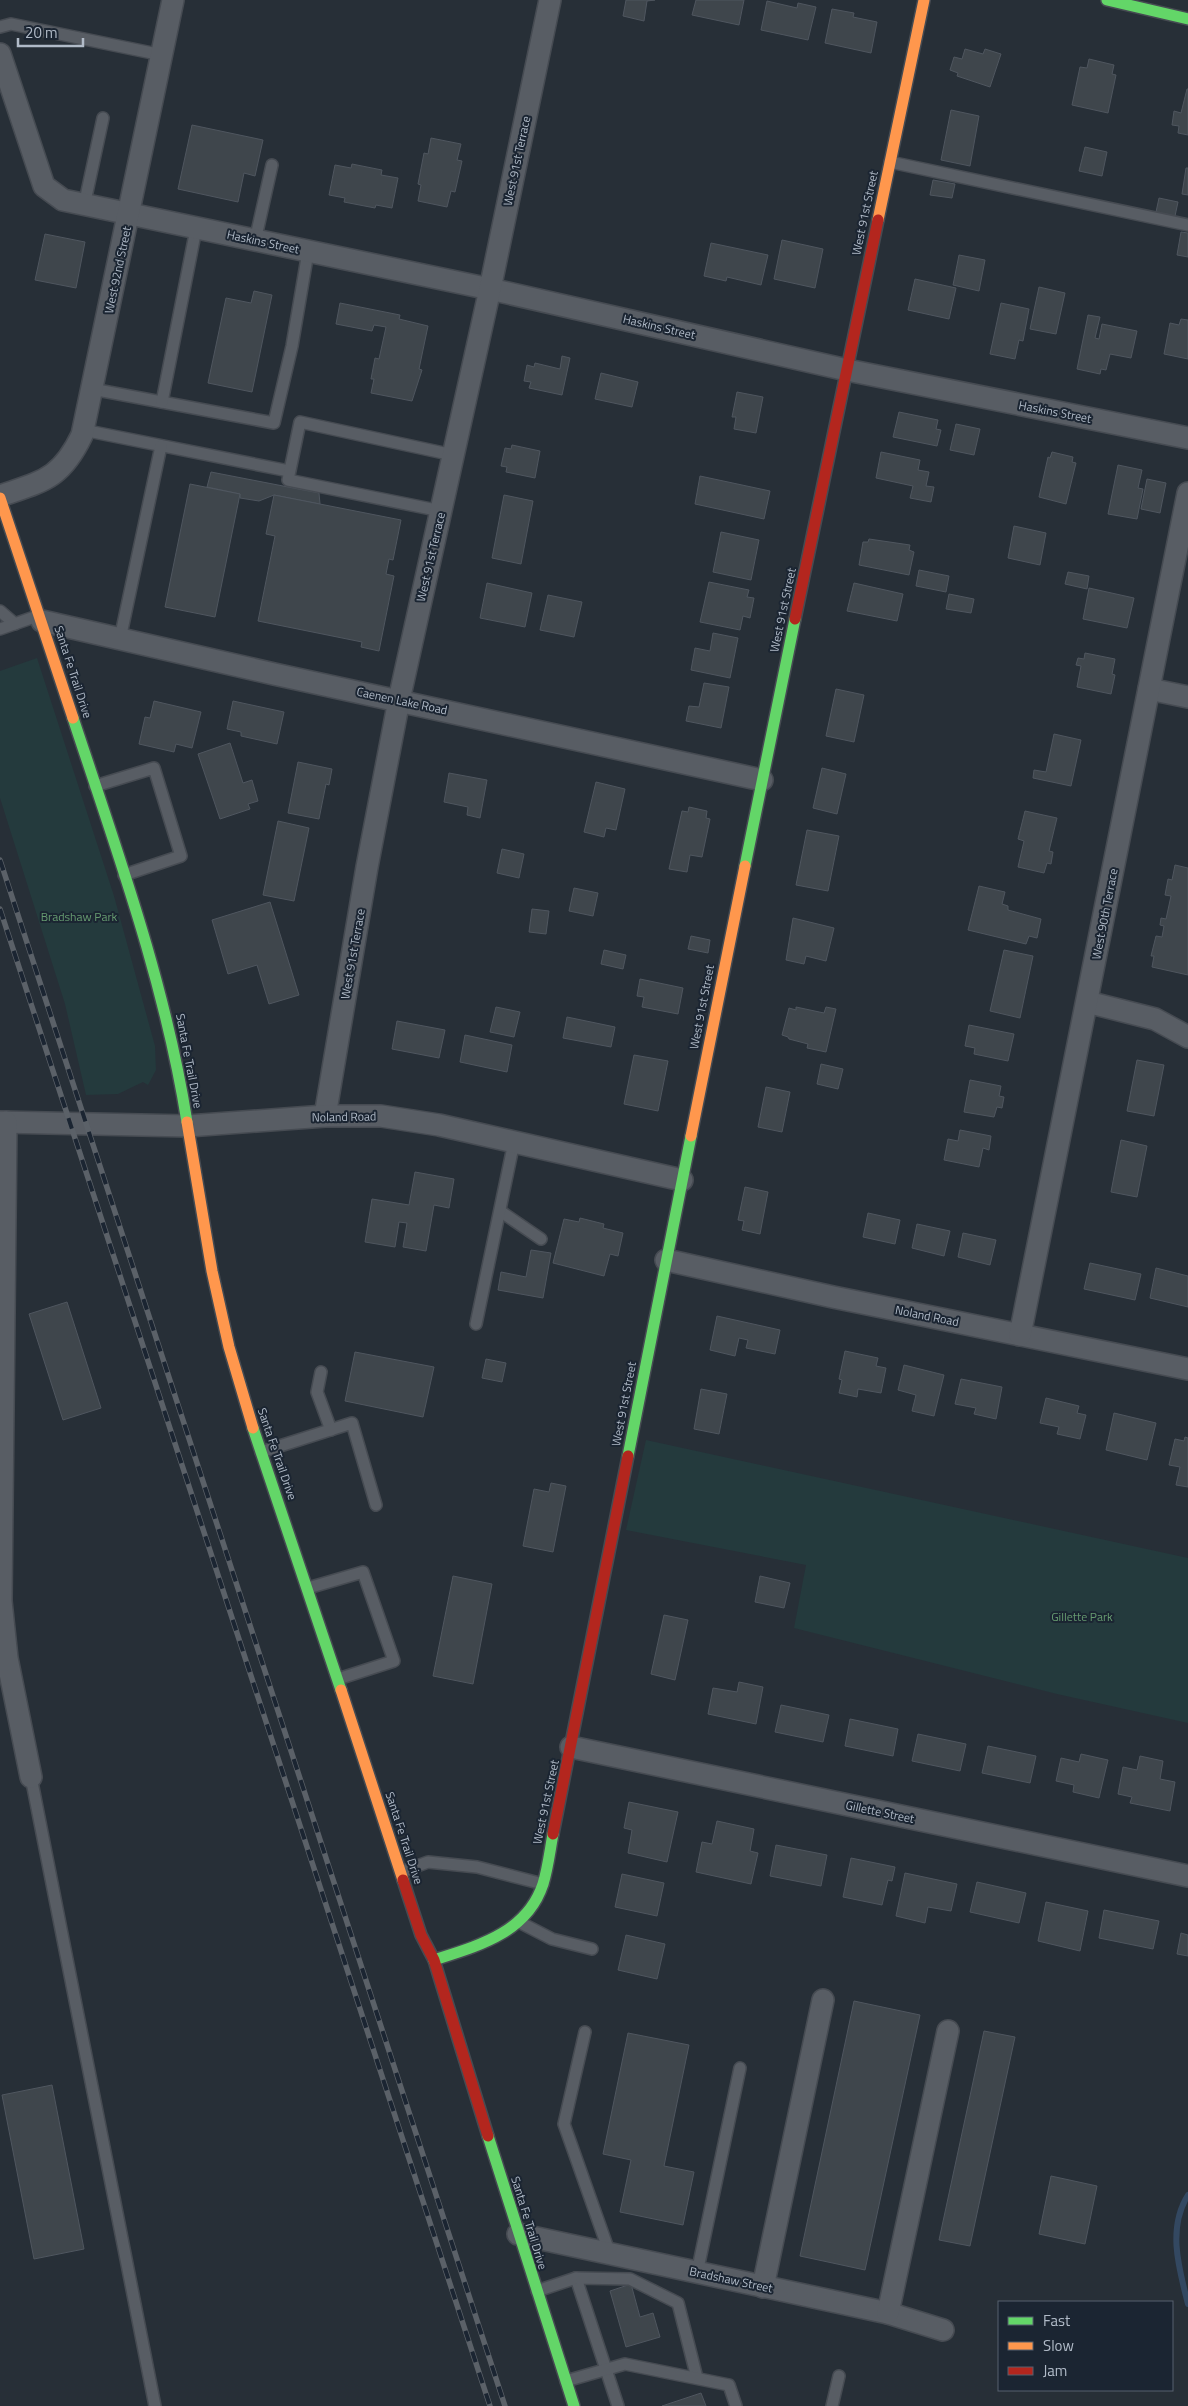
<svg xmlns="http://www.w3.org/2000/svg" width="1188" height="2406" viewBox="0 0 1188 2406" font-family="'Titillium Web',sans-serif">
	<style>
		.green { fill: #243a3d }
		.lines { fill: none; stroke-linecap: round; stroke-linejoin: round }
		.stream { stroke: #334861; stroke-width: 6 }
		.building { fill: #3f464c; stroke: #4f565f }
		.lane-casing { stroke: #464b52; stroke-width: 14 }
		.street-casing { stroke: #464b52; stroke-width: 24 }
		.fast-casing { stroke: #464b52; stroke-width: 14 }
		.slow-casing { stroke: #464b52; stroke-width: 14 }
		.jam-casing { stroke: #464b52; stroke-width: 14 }
		.lane { stroke: #585d64; stroke-width: 11 }
		.street { stroke: #585d64; stroke-width: 21 }
		.fast { stroke: #63d668; stroke-width: 11 }
		.slow { stroke: #ff974d; stroke-width: 11 }
		.jam { stroke: #b3261e; stroke-width: 11 }
		.rail-casing { stroke: #5b6168; stroke-width: 5.5 }
		.rail { stroke: #1b2532; stroke-width: 4; stroke-dasharray: 11; stroke-linecap: butt }
		.labels { text-anchor: middle; stroke-width: 4; stroke-linejoin: round; paint-order: stroke }
		.street-label { font-size: 12px; fill: #b1bbc8; stroke: #1b2532 }
		.park-label { font-size: 12px; fill: #669b70; stroke: #1b2532 }
	</style>
	<rect width="100%" height="100%" fill="#272f37"/>
	<g class="green">
		<polygon points="37,658 114,896 155,1046 156,1070 148,1085 143,1082 118,1094 86,1095 65,1004 0,798 0,671"/>
		<polygon points="646,1440 1188,1558 1188,1723 1057,1694 794,1628 806,1565 626,1530"/>
	</g>
	<g class="lines">
		<path class="stream" d="M1188 2195C1167 2228 1179 2269 1188 2304"/>
	</g>
	<g class="building">
		<polygon points="626,0 655,0 647,1 644,21 623,16"/>
		<polygon points="696,0 744,0 739,25 692,15"/>
		<polygon points="767,1 797,8 798,3 816,7 808,40 761,30"/>
		<polygon points="832,9 854,13 853,17 877,22 871,53 825,43"/>
		<polygon points="965,49 983,54 985,49 1001,54 990,87 957,76 958,73 950,70 954,57 962,59"/>
		<polygon points="1089,59 1114,65 1112,74 1116,75 1108,113 1072,105 1080,67 1087,68"/>
		<polygon points="1187,89 1188,89 1188,135 1178,133 1179,126 1172,125 1174,111 1181,113"/>
		<polygon points="951,110 979,116 970,166 941,160"/>
		<polygon points="192,125 263,140 255,176 244,173 238,202 178,189"/>
		<polygon points="431,138 461,144 457,160 462,161 455,192 451,191 447,207 418,201 421,185 418,184 424,153 428,154"/>
		<polygon points="1085,147 1107,152 1102,176 1079,171"/>
		<polygon points="352,164 382,170 381,175 398,178 392,208 376,205 375,208 344,202 345,198 329,195 335,165 351,168"/>
		<polygon points="1186,168 1188,168 1188,195 1182,194"/>
		<polygon points="933,180 955,184 952,198 930,195"/>
		<polygon points="1159,198 1178,202 1175,216 1156,212"/>
		<polygon points="1181,232 1188,233 1188,257 1177,255"/>
		<polygon points="45,234 85,242 76,288 35,280"/>
		<polygon points="782,240 823,249 815,288 774,279"/>
		<polygon points="711,243 768,255 761,285 727,277 726,281 704,276"/>
		<polygon points="959,255 985,260 979,291 953,285"/>
		<polygon points="915,279 956,288 949,319 908,310"/>
		<polygon points="1039,287 1065,293 1056,334 1030,329"/>
		<polygon points="254,291 272,295 252,392 208,383 226,298 251,303"/>
		<polygon points="340,303 400,315 399,319 428,326 419,369 422,370 412,401 371,393 374,379 371,379 375,358 379,359 386,327 374,325 372,331 336,324"/>
		<polygon points="1001,303 1029,309 1023,341 1019,340 1015,359 990,354"/>
		<polygon points="1088,315 1100,317 1095,338 1099,339 1102,324 1137,331 1131,358 1110,354 1106,370 1101,369 1100,374 1077,369"/>
		<polygon points="1181,319 1188,320 1188,359 1164,354 1170,323 1179,325"/>
		<polygon points="562,356 570,358 562,395 529,388 531,382 524,381 527,365 534,367 535,363 560,369"/>
		<polygon points="601,373 638,382 632,407 595,399"/>
		<polygon points="737,392 763,397 756,433 734,429 736,417 732,417"/>
		<polygon points="899,412 938,420 936,429 941,430 937,446 893,437"/>
		<polygon points="956,424 980,429 974,455 950,450"/>
		<polygon points="512,445 540,451 535,478 506,472 507,467 501,466 505,448 511,449"/>
		<polygon points="881,452 920,460 918,470 929,472 926,486 934,487 931,502 910,498 913,486 876,478"/>
		<polygon points="1052,452 1073,457 1072,462 1076,463 1066,504 1039,497 1048,457 1050,458"/>
		<polygon points="1118,465 1142,470 1138,488 1143,489 1137,519 1108,514"/>
		<polygon points="211,472 319,493 320,504 274,495 259,501 240,498 240,494 207,487"/>
		<polygon points="700,476 770,491 764,519 695,504"/>
		<polygon points="1147,479 1166,483 1160,513 1141,509"/>
		<polygon points="190,484 240,494 215,617 165,607"/>
		<polygon points="274,495 401,520 393,560 389,559 386,574 394,576 379,651 361,647 362,642 258,621 275,536 266,534"/>
		<polygon points="504,495 533,501 521,564 492,558"/>
		<polygon points="1014,526 1046,533 1040,565 1008,558"/>
		<polygon points="721,532 759,540 751,580 713,572"/>
		<polygon points="869,539 910,545 909,550 914,552 909,575 859,565 863,542 868,542"/>
		<polygon points="919,570 949,576 946,592 916,586"/>
		<polygon points="1068,572 1089,576 1087,589 1065,584"/>
		<polygon points="709,582 749,590 747,597 754,598 750,618 743,616 740,630 700,622"/>
		<polygon points="487,583 532,593 525,627 480,618"/>
		<polygon points="854,583 903,594 897,621 847,611"/>
		<polygon points="1089,588 1134,598 1127,628 1083,619"/>
		<polygon points="949,594 974,599 971,613 946,609"/>
		<polygon points="548,595 582,602 574,637 540,630"/>
		<polygon points="713,633 738,638 730,678 691,670 695,648 710,651"/>
		<polygon points="1085,653 1115,659 1112,674 1115,675 1111,694 1077,687 1081,666 1076,665 1078,658 1084,659"/>
		<polygon points="704,683 729,687 721,728 686,721 689,706 699,707"/>
		<polygon points="836,689 864,695 854,742 826,736"/>
		<polygon points="154,701 201,712 192,748 176,744 174,752 139,744 145,717 150,718"/>
		<polygon points="233,701 284,712 277,744 241,736 241,732 227,729"/>
		<polygon points="1054,734 1081,740 1071,786 1033,778 1034,770 1046,772"/>
		<polygon points="230,743 243,783 252,780 258,801 248,804 250,809 220,819 198,754"/>
		<polygon points="298,762 332,769 329,785 326,784 319,819 288,813"/>
		<polygon points="822,768 846,774 837,814 813,808"/>
		<polygon points="449,773 487,780 480,818 467,815 468,807 444,802"/>
		<polygon points="596,782 625,789 616,830 606,828 604,837 584,832"/>
		<polygon points="689,807 707,811 706,818 710,819 702,857 690,855 687,872 669,869 682,811 688,812"/>
		<polygon points="1025,811 1057,818 1049,851 1053,852 1051,864 1047,863 1044,873 1018,867 1024,841 1018,839"/>
		<polygon points="278,821 309,828 294,901 263,895"/>
		<polygon points="807,830 839,836 828,891 796,885"/>
		<polygon points="502,849 524,854 519,878 497,873"/>
		<polygon points="1175,865 1188,868 1188,975 1152,967 1154,956 1151,956 1156,936 1162,937 1164,926 1160,925 1161,918 1166,919 1171,896 1165,895 1168,879 1172,880"/>
		<polygon points="979,886 1005,892 1002,904 1008,906 1008,910 1041,919 1037,938 1029,936 1026,944 968,930"/>
		<polygon points="574,888 598,893 593,916 569,911"/>
		<polygon points="270,902 299,995 269,1004 257,965 228,974 212,920"/>
		<polygon points="532,909 549,911 546,934 529,932"/>
		<polygon points="793,918 834,928 826,961 806,956 804,964 786,960"/>
		<polygon points="691,936 710,940 708,953 688,949"/>
		<polygon points="604,950 626,955 623,969 601,964"/>
		<polygon points="1004,950 1033,956 1020,1018 990,1011"/>
		<polygon points="640,979 683,988 678,1014 642,1007 644,997 637,996"/>
		<polygon points="496,1007 520,1012 514,1037 490,1032"/>
		<polygon points="796,1007 824,1013 826,1007 836,1009 826,1052 807,1048 808,1044 789,1039 788,1037 782,1035 789,1008 796,1010"/>
		<polygon points="567,1017 615,1027 611,1047 563,1038"/>
		<polygon points="397,1021 445,1030 439,1058 392,1049"/>
		<polygon points="969,1025 1014,1034 1008,1061 974,1054 975,1048 965,1046"/>
		<polygon points="465,1035 512,1045 507,1072 460,1062"/>
		<polygon points="634,1055 668,1061 658,1111 624,1104"/>
		<polygon points="1137,1060 1164,1065 1154,1116 1127,1111"/>
		<polygon points="821,1064 843,1069 838,1089 817,1084"/>
		<polygon points="970,1080 1001,1086 999,1096 1004,1097 1002,1108 997,1107 994,1117 964,1112"/>
		<polygon points="766,1087 790,1092 782,1132 758,1127"/>
		<polygon points="960,1130 991,1136 989,1150 983,1148 979,1167 944,1160 948,1139 958,1141"/>
		<polygon points="1121,1140 1147,1146 1137,1197 1111,1192"/>
		<polygon points="415,1172 454,1179 449,1208 434,1205 426,1251 403,1247 407,1223 399,1222 395,1247 365,1242 372,1199 409,1205"/>
		<polygon points="745,1187 768,1192 760,1234 742,1230 744,1221 738,1220"/>
		<polygon points="868,1213 900,1220 895,1244 863,1237"/>
		<polygon points="580,1218 604,1224 603,1228 623,1233 618,1256 610,1254 604,1276 553,1263 564,1219 579,1222"/>
		<polygon points="917,1224 950,1231 944,1256 912,1248"/>
		<polygon points="963,1233 996,1240 990,1265 958,1257"/>
		<polygon points="531,1250 551,1253 543,1298 498,1290 501,1272 526,1277"/>
		<polygon points="1090,1263 1141,1274 1135,1300 1084,1289"/>
		<polygon points="1156,1268 1188,1276 1188,1307 1150,1298"/>
		<polygon points="67,1302 101,1408 63,1420 29,1314"/>
		<polygon points="717,1316 780,1330 775,1354 746,1348 748,1340 739,1338 735,1356 710,1350"/>
		<polygon points="845,1351 878,1358 876,1366 886,1368 881,1393 858,1389 857,1397 839,1393 842,1380 839,1379"/>
		<polygon points="355,1352 434,1367 423,1417 345,1401"/>
		<polygon points="486,1359 506,1363 502,1382 482,1378"/>
		<polygon points="904,1365 944,1375 934,1416 912,1411 916,1395 898,1390"/>
		<polygon points="961,1379 1002,1387 996,1419 974,1414 976,1408 955,1404"/>
		<polygon points="701,1389 727,1394 719,1434 694,1429"/>
		<polygon points="1046,1398 1079,1406 1077,1413 1086,1415 1080,1439 1057,1434 1059,1427 1040,1423"/>
		<polygon points="1114,1413 1156,1423 1147,1460 1106,1450"/>
		<polygon points="1185,1437 1188,1438 1188,1487 1176,1485 1180,1467 1169,1465 1175,1439 1184,1441"/>
		<polygon points="551,1483 566,1486 553,1552 523,1546 534,1489 549,1492"/>
		<polygon points="453,1576 492,1584 473,1684 433,1676"/>
		<polygon points="760,1576 790,1583 784,1608 755,1602"/>
		<polygon points="664,1615 688,1620 675,1680 651,1674"/>
		<polygon points="739,1682 763,1687 756,1724 708,1714 713,1688 737,1692"/>
		<polygon points="781,1705 829,1715 823,1742 775,1732"/>
		<polygon points="850,1719 898,1729 893,1756 845,1746"/>
		<polygon points="918,1734 966,1744 960,1771 912,1761"/>
		<polygon points="988,1746 1036,1756 1030,1783 982,1773"/>
		<polygon points="1081,1754 1108,1760 1099,1798 1073,1792 1074,1785 1056,1781 1061,1758 1079,1762"/>
		<polygon points="1140,1756 1163,1761 1160,1779 1175,1782 1170,1811 1130,1803 1132,1797 1118,1794 1123,1767 1137,1770"/>
		<polygon points="629,1802 678,1812 667,1862 628,1853 632,1830 624,1828"/>
		<polygon points="717,1821 754,1829 750,1851 758,1853 751,1884 696,1872 702,1842 712,1844"/>
		<polygon points="776,1845 827,1855 821,1886 770,1876"/>
		<polygon points="851,1858 895,1867 892,1881 888,1880 882,1905 843,1897"/>
		<polygon points="905,1873 957,1884 951,1911 928,1907 925,1923 896,1916"/>
		<polygon points="622,1874 664,1883 657,1916 615,1907"/>
		<polygon points="977,1882 1026,1893 1019,1923 970,1912"/>
		<polygon points="1046,1902 1088,1911 1080,1951 1038,1941"/>
		<polygon points="1104,1910 1159,1921 1153,1949 1099,1938"/>
		<polygon points="1181,1933 1188,1935 1188,1956 1177,1954"/>
		<polygon points="626,1935 665,1944 657,1979 618,1970"/>
		<polygon points="854,2001 920,2015 865,2270 800,2256"/>
		<polygon points="984,2031 1015,2037 970,2246 939,2240"/>
		<polygon points="628,2033 689,2045 664,2166 694,2172 683,2225 620,2212 631,2160 603,2154"/>
		<polygon points="52,2085 84,2249 34,2259 2,2095"/>
		<polygon points="1051,2176 1097,2186 1085,2244 1039,2234"/>
		<polygon points="631,2284 640,2317 653,2313 660,2337 626,2347 610,2291"/>
		<polygon points="701,2393 706,2406 662,2406"/>
	</g>
	<g class="lines">
		<defs>
			<g id="lane">
				<polyline points="0,27 11,24 162,55"/>
				<polyline points="890,162 1188,225"/>
				<polyline points="84,206 103,118"/>
				<polyline points="255,241 272,165"/>
				<polyline points="92,389 274,423 292,346 308,252"/>
				<polyline points="162,402 196,229"/>
				<polyline points="83,430 289,471"/>
				<polyline points="441,511 288,480 300,422 453,455"/>
				<polyline points="0,611 15,624"/>
				<polyline points="0,629 40,615"/>
				<polyline points="120,639 161,446"/>
				<polyline points="95,786 154,768 181,856 124,875"/>
				<polyline points="500,1211 541,1239"/>
				<polyline points="476,1324 514,1142"/>
				<polyline points="321,1372 317,1392 331,1430"/>
				<polyline points="261,1452 352,1423 376,1505"/>
				<polyline points="308,1588 363,1572 394,1661 338,1679"/>
				<polyline points="31,1777 155,2406"/>
				<polyline points="401,1872 428,1862 477,1867 543,1884"/>
				<polyline points="519,1922 552,1939 592,1949"/>
				<polyline points="585,2032 564,2124 610,2254"/>
				<polyline points="697,2273 740,2068"/>
				<polyline points="576,2278 618,2406"/>
				<polyline points="537,2291 576,2278 630,2279 678,2303 697,2378"/>
				<polyline points="566,2381 625,2364 729,2385 736,2406"/>
				<polyline points="832,2406 839,2376"/>
			</g>
			<g id="street">
				<polyline points="0,54 44,186 63,200 490,289 847,370 1188,438"/>
				<path d="M0 496C43 481 61 479 82 435L173 0"/>
				<polyline points="42,621 274,674 762,780"/>
				<polyline points="1149,689 1188,697"/>
				<polyline points="1087,1002 1155,1019 1188,1037"/>
				<polyline points="325,1116 367,867 399,700 490,289 550,0"/>
				<polyline points="0,1122 188,1126 325,1116 381,1116 439,1125 682,1180"/>
				<polyline points="6,1122 1,1601 7,1658 31,1777"/>
				<polyline points="666,1260 833,1297 1188,1369"/>
				<polyline points="1020,1335 1188,493"/>
				<polyline points="571,1747 1188,1876"/>
				<polyline points="518,2234 888,2313 943,2330"/>
				<polyline points="763,2287 823,2000"/>
				<polyline points="888,2313 948,2031"/>
			</g>
			<g id="fast">
				<polyline points="1107,0 1188,19"/>
				<path d="M73 718C117 851 165 983 187 1122"/>
				<polyline points="745,866 795,619"/>
				<polyline points="253,1428 341,1690"/>
				<polyline points="628,1456 691,1136"/>
				<path d="M434 1960C478 1946 527 1933 543 1884 548 1868 550 1850 553 1834"/>
				<polyline points="488,2136 574,2406"/>
			</g>
			<g id="slow">
				<polyline points="878,220 924,0"/>
				<polyline points="0,498 73,718"/>
				<polyline points="187,1122 212,1271 229,1347 253,1428"/>
				<polyline points="691,1136 745,866"/>
				<polyline points="341,1690 403,1880"/>
			</g>
			<g id="jam">
				<polyline points="795,619 878,220"/>
				<polyline points="553,1834 628,1456"/>
				<polyline points="403,1880 421,1935 434,1960 488,2136"/>
			</g>
		</defs>
		<use href="#lane" class="lane-casing"/>
		<use href="#street" class="street-casing"/>
		<use href="#fast" class="fast-casing"/>
		<use href="#slow" class="slow-casing"/>
		<use href="#jam" class="jam-casing"/>
		<use href="#lane" class="lane"/>
		<use href="#street" class="street"/>
		<use href="#fast" class="fast"/>
		<use href="#slow" class="slow"/>
		<use href="#jam" class="jam"/>
		<defs>
			<g id="rail">
				<polyline points="0,860 505,2406"/>
				<polyline points="0,909 490,2406"/>
			</g>
		</defs>
		<use href="#rail" class="rail-casing"/>
		<use href="#rail" class="rail"/>
	</g>
	<g class="labels">
		<g class="street-label">
			<text transform="translate(517 161) rotate(-78)" y="4">West 91st Terrace</text>
			<text transform="translate(865 213) rotate(-78)" y="4">West 91st Street</text>
			<text transform="translate(263 242) rotate(12)" y="4">Haskins Street</text>
			<text transform="translate(118 270) rotate(-78)" y="4">West 92nd Street</text>
			<text transform="translate(659 327) rotate(13)" y="4">Haskins Street</text>
			<text transform="translate(1055 412) rotate(11)" y="4">Haskins Street</text>
			<text transform="translate(431 557) rotate(-77)" y="4">West 91st Terrace</text>
			<text transform="translate(783 610) rotate(-78)" y="4">West 91st Street</text>
			<text transform="translate(73 672) rotate(72)" y="4">Santa Fe Trail Drive</text>
			<text transform="translate(402 701) rotate(12)" y="4">Caenen Lake Road</text>
			<text transform="translate(1105 914) rotate(-79)" y="4">West 90th Terrace</text>
			<text transform="translate(353 954) rotate(-80)" y="4">West 91st Terrace</text>
			<text transform="translate(702 1007) rotate(-79)" y="4">West 91st Street</text>
			<text transform="translate(189 1061) rotate(79)" y="4">Santa Fe Trail Drive</text>
			<text transform="translate(344 1117) rotate(-1)" y="4">Noland Road</text>
			<text transform="translate(927 1316) rotate(11)" y="4">Noland Road</text>
			<text transform="translate(624 1404) rotate(-79)" y="4">West 91st Street</text>
			<text transform="translate(277 1454) rotate(71)" y="4">Santa Fe Trail Drive</text>
			<text transform="translate(546 1802) rotate(-78)" y="4">West 91st Street</text>
			<text transform="translate(880 1812) rotate(12)" y="4">Gillette Street</text>
			<text transform="translate(404 1838) rotate(72)" y="4">Santa Fe Trail Drive</text>
			<text transform="translate(529 2223) rotate(73)" y="4">Santa Fe Trail Drive</text>
			<text transform="translate(731 2280) rotate(12)" y="4">Bradshaw Street</text>
		</g>
		<g class="park-label">
			<text x="79" y="921">Bradshaw Park</text>
			<text x="1082" y="1621">Gillette Park</text>
		</g>
	</g>
	<rect x="998" y="2301" width="175" height="90" fill="#1b2532" stroke="#57616e"/>
	<rect x="1008" y="2317" width="25" height="8" fill="#63d668" stroke="#57616e"/>
	<text x="1043" y="2326" font-size="15" fill="#b1bbc8">Fast</text>
	<rect x="1008" y="2342" width="25" height="8" fill="#ff974d" stroke="#57616e"/>
	<text x="1043" y="2351" font-size="15" fill="#b1bbc8">Slow</text>
	<rect x="1008" y="2367" width="25" height="8" fill="#b3261e" stroke="#57616e"/>
	<text x="1043" y="2376" font-size="15" fill="#b1bbc8">Jam</text>
	<path d="M18 38v8h65v-8" fill="none" stroke="#b1bbc8" stroke-width="2.5"/>
	<text x="25" y="38" font-size="15" fill="#b1bbc8" stroke="#1b2532" stroke-width="4" paint-order="stroke">20 m</text>
</svg>
